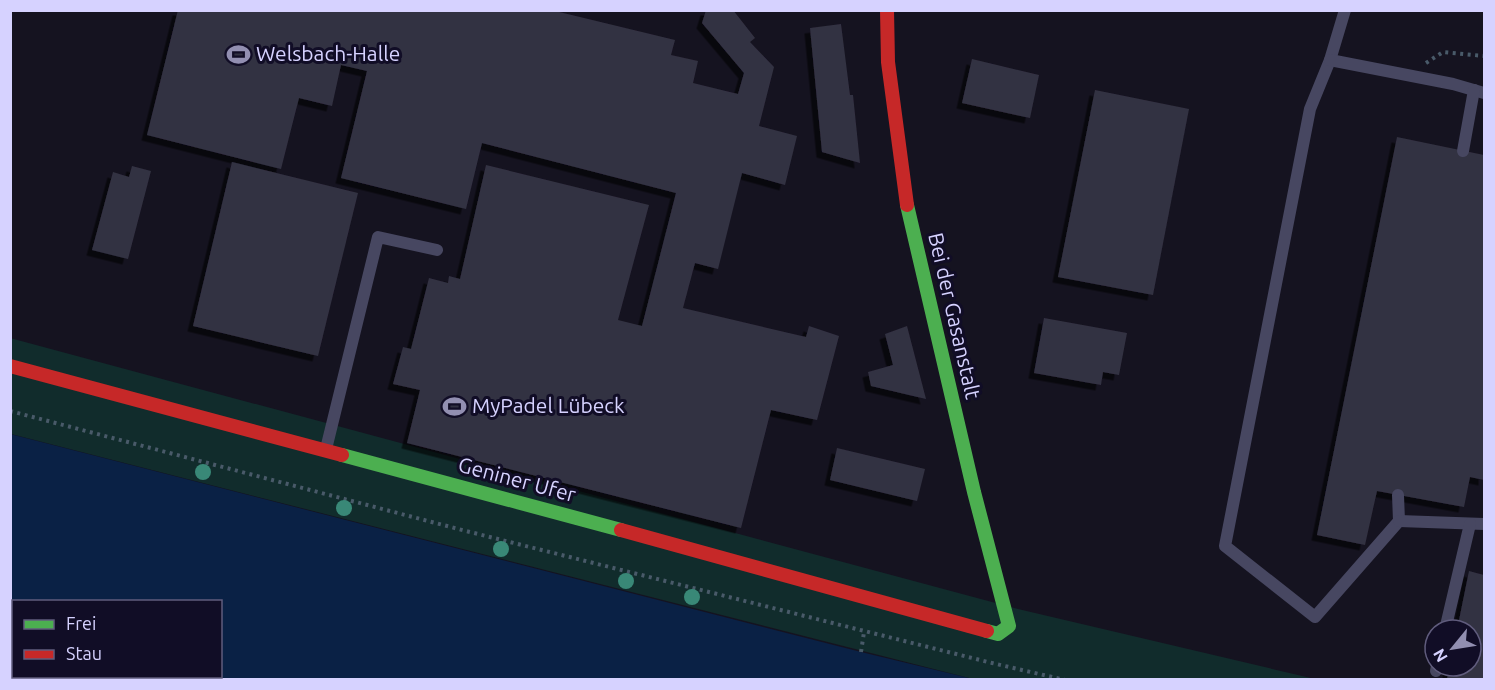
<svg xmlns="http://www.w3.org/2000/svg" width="1495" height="690" viewBox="0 0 1495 690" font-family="Ubuntu,sans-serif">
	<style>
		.green { fill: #112c2c }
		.water { fill: #0a2145; fill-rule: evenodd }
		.building { fill: #333142; filter: url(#shadow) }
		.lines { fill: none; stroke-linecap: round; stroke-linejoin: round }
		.path { stroke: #495a69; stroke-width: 4; stroke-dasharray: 3 4.5; stroke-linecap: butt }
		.lane { stroke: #474761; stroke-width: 12 }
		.fast { stroke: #4caf50; stroke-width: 14 }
		.jam { stroke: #c62828; stroke-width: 14 }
		.tree { fill: #398877 }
		.labels { text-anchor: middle; stroke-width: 6; stroke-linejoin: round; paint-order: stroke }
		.poi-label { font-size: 21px; fill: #d6d2ff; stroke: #110d26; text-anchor: start }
		.street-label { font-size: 21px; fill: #d6d2ff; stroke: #110d26 }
	</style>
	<defs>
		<filter id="shadow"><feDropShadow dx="-5.5" dy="5.5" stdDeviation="0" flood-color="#0009"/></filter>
	</defs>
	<rect width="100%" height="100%" fill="#151320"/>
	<polygon class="green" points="10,338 1018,609 1315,679 973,679 11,434"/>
	<path class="water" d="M10 434 861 652 973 679H11ZM14 602H220V676H14Z"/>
	<g class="building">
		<polygon points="178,10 551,10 675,40 671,55 698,61 693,83 738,94 744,73 702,23 706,10 733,10 755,38 750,42 774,67 759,126 797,136 785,185 742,173 718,269 695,263 683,308 806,337 809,326 839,336 817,420 771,410 741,528 407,443 420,390 393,384 403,347 411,349 429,278 448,283 449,276 460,279 486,165 649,205 618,320 642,326 676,193 482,143 466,209 341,178 367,71 341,65 332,106 299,98 281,169 147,135"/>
		<polygon points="841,24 850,95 853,95 860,163 822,152 810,28"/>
		<polygon points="972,59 1039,75 1030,118 962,103"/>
		<polygon points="1095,90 1189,109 1153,295 1058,277"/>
		<polygon points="1397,137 1484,155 1484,480 1470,477 1464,507 1377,491 1365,545 1317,535"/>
		<polygon points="232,162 358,193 318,356 193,326"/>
		<polygon points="132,166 151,171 128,259 92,250 113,172 129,177"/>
		<polygon points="1044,318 1127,333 1119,375 1103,372 1101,385 1034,373"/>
		<polygon points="907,326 926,399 871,386 868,372 893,365 885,334"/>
		<polygon points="837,448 925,469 917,501 830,480"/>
		<polygon points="1469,571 1484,575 1484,680 1447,680 1449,666 1471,666 1471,630 1457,630"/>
	</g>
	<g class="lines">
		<g class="path">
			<polyline points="1426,63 1443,52 1484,56"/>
			<polyline points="10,411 466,531 992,663 1065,680"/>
			<polyline points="861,652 864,632"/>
		</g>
		<g class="lane">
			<polyline points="1345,10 1330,60 1310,109 1225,546 1315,617 1399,521 1398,495"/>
			<polyline points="1330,60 1453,84 1484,93"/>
			<polyline points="1463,151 1474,90"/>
			<polyline points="326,449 378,237 437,250"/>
			<polyline points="1399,521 1484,524"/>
			<polyline points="1445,630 1470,524"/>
			<polyline points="1436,671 1437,666"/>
		</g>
		<g class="fast">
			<polyline points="907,205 974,492 1009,626 998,634 987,631"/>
			<polyline points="342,455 621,530"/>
		</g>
		<g class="jam">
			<polyline points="887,10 888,62 907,205"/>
			<polyline points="10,366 342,455"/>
			<polyline points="621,530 987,631"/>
		</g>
	</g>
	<g class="tree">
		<circle cx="203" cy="472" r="8"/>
		<circle cx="344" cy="508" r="8"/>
		<circle cx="501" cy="549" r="8"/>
		<circle cx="626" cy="581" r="8"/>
		<circle cx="692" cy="597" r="8"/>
	</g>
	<defs>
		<symbol id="stadium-bare" viewBox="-9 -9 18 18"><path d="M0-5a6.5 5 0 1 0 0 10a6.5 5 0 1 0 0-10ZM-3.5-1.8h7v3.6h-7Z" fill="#928fb1" stroke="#110d26" stroke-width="2.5" paint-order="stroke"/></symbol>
	</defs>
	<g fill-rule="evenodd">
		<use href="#stadium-bare" x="222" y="38" width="33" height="33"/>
		<use href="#stadium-bare" x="438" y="390" width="33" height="33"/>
	</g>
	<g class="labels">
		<g class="poi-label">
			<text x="256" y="61">Welsbach-Halle</text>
			<text x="472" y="413">MyPadel Lübeck</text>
		</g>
		<g class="street-label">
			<text transform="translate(954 316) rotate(77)" y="7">Bei der Gasanstalt</text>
			<text transform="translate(517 480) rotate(15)" y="7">Geniner Ufer</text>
		</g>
	</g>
	<rect width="1495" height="690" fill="none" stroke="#d6d2ff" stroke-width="24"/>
	<rect x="12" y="600" width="210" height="78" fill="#110d26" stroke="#605c7d" stroke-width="1.5"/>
	<rect x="24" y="620" width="30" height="9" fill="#4caf50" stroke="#605c7d" stroke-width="1.5"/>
	<text x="66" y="630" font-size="18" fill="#d6d2ff">Frei</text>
	<rect x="24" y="650" width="30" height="9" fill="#c62828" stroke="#605c7d" stroke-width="1.5"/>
	<text x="66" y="660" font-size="18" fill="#d6d2ff">Stau</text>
	<g transform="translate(1453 648) rotate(240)"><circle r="28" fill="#110d26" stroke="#605c7d" stroke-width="1.5"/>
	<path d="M0-4.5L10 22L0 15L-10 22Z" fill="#928fb1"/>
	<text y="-9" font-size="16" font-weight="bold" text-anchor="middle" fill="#d6d2ff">N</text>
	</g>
</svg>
